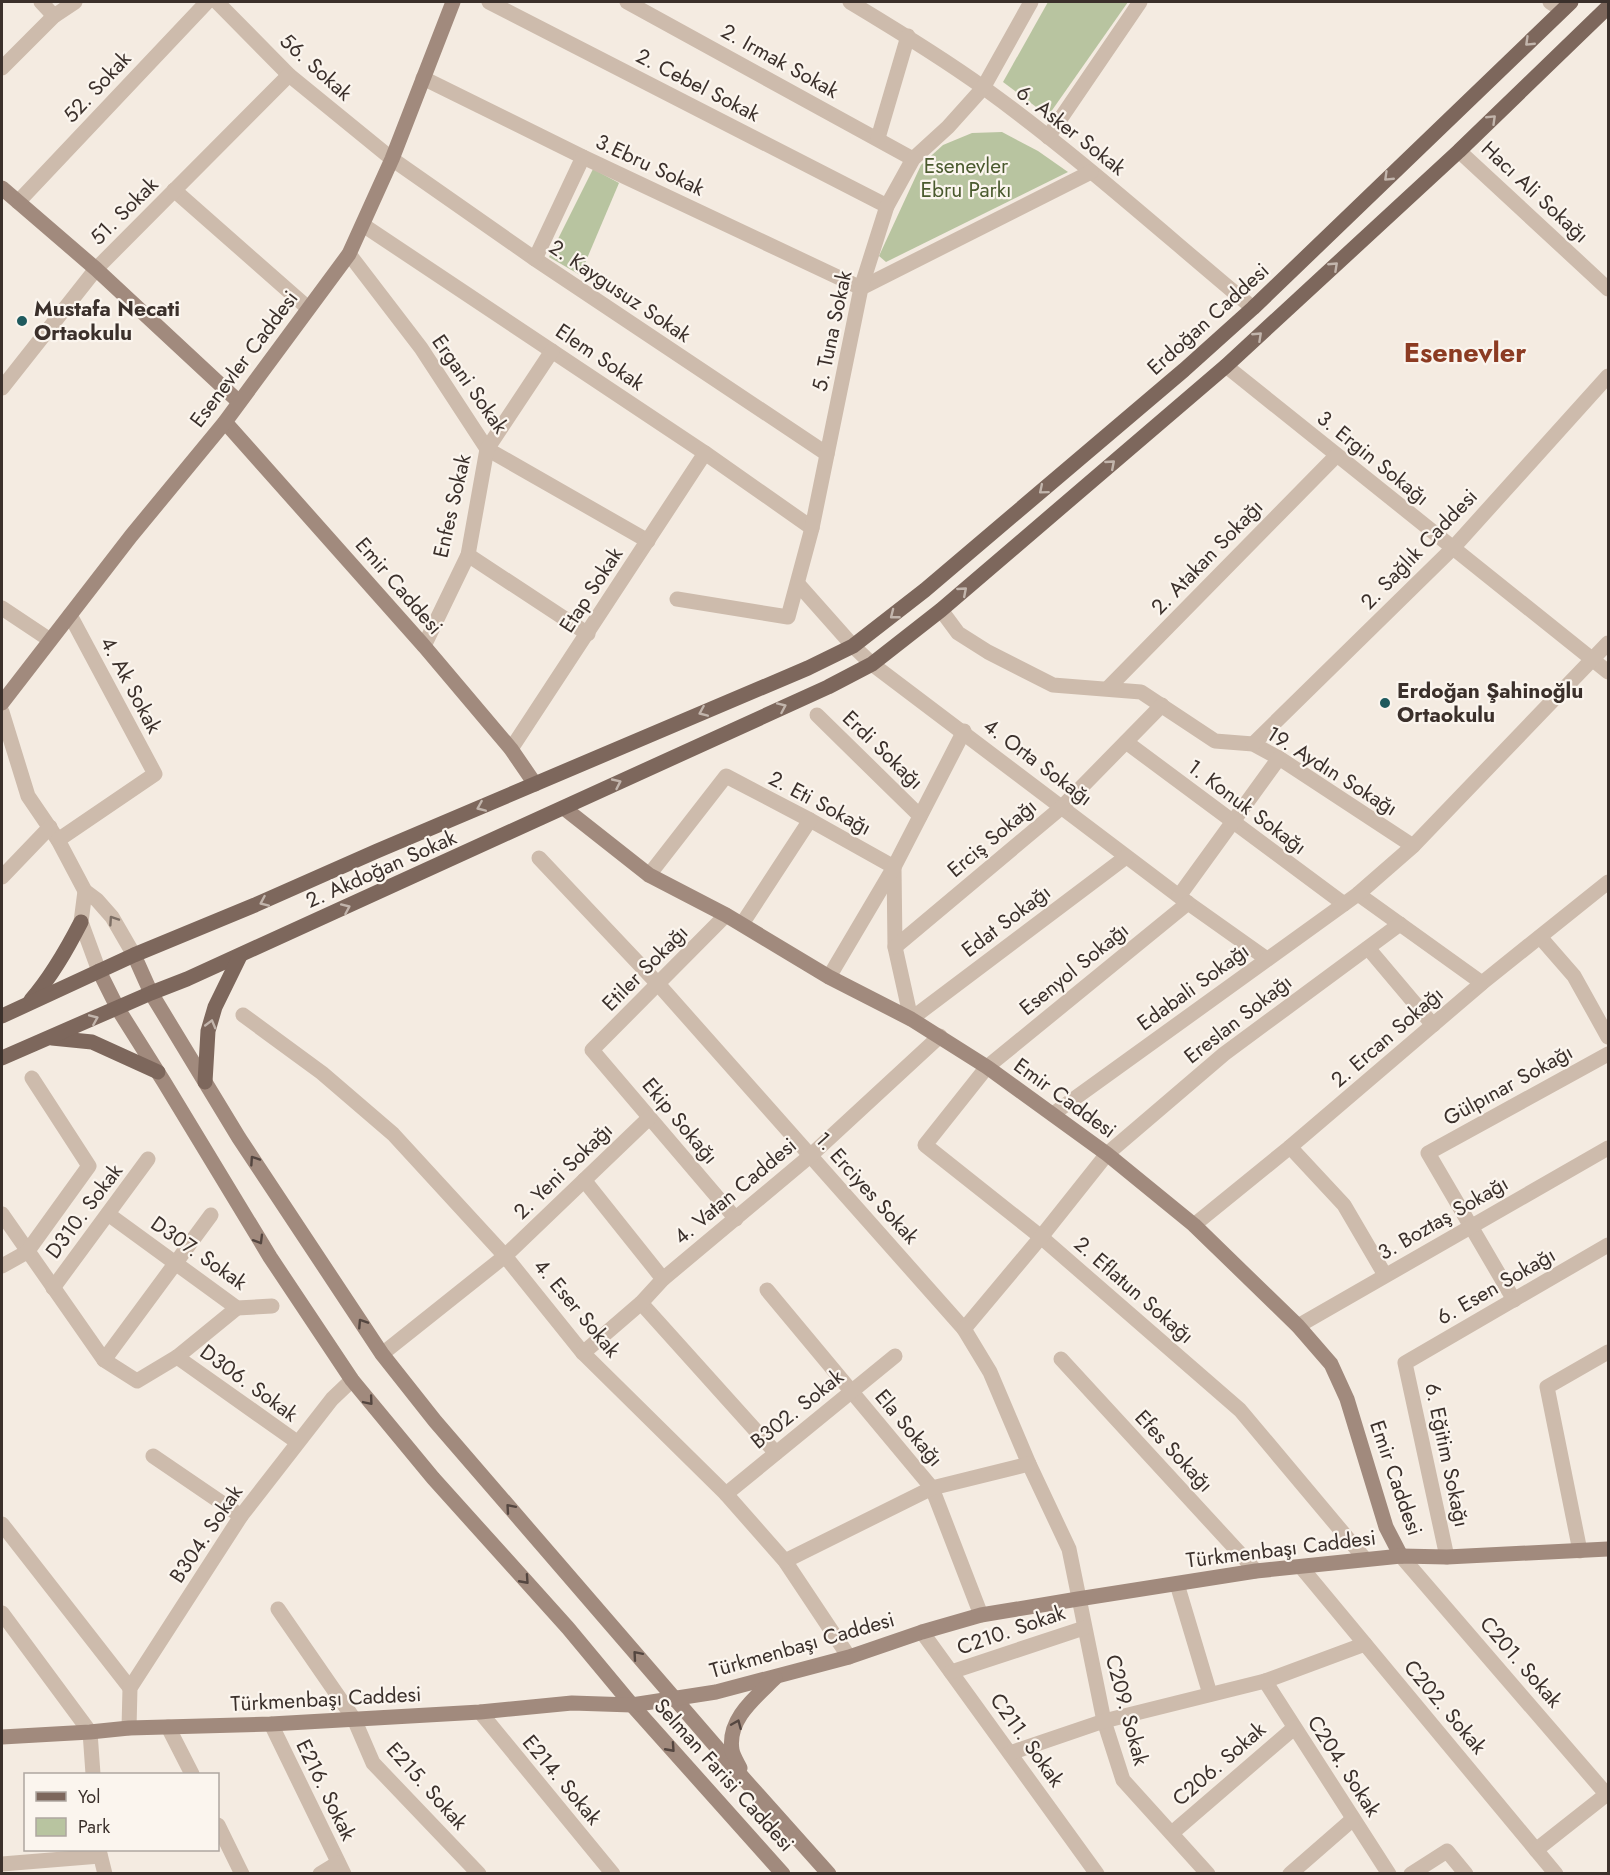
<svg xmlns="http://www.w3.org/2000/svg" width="1610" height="1875" viewBox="0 0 1610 1875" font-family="Jost,sans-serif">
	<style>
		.green { fill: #b8c4a0 }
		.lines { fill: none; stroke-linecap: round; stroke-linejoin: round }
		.minor { stroke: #cdbbac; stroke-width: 15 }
		.secondary { stroke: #a18a7d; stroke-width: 15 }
		.primary { stroke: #7d675c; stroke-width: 15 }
		.oneway { stroke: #c2b5ac }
		.oneway2 { stroke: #7d6f65 }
		.oneway3 { stroke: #544640 }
		.poi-dot { fill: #1f5a5e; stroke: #fbf5ee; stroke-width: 2 }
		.labels { text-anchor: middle; stroke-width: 4.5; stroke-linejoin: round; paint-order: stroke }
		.street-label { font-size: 21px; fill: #3b302b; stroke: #fbf5ee }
		.park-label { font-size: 21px; fill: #4a5a2e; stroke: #fbf5ee }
		.poi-label { font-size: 21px; font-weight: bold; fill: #3b302b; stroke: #fbf5ee; text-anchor: start }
		.district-label { font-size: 27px; font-weight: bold; fill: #8c3b22; stroke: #fbf5ee }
	</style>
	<rect width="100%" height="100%" fill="#f4ebe1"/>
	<g class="green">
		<polygon points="1048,2 1128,2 1048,116 1003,82"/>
		<polygon points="1002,132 1038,151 1068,172 886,262 879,256 921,165 943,145 972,133"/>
		<polygon points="593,169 619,183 580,275 549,257"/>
	</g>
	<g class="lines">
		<g class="minor">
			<polyline points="41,2 54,16"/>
			<polyline points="217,2 289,75 392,159 535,259 827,454"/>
			<polyline points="489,2 887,206"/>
			<polyline points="627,2 913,159"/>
			<path d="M850 2C895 29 941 57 984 88 1078 156 1164 234 1253 308"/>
			<polyline points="1550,2 1562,10"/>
			<polyline points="2,68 54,16 75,2"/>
			<polyline points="423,78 583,157 861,288 1091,172"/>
			<polyline points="1048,137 1140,2"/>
			<polyline points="878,138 908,36"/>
			<polyline points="1459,151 1608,289"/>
			<polyline points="174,190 308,308"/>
			<polyline points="18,202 207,2"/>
			<polyline points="363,225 705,453 812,528"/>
			<polyline points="349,254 421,348 487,449 648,541"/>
			<polyline points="535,259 583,157"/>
			<polyline points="1226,366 1608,672"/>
			<polyline points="2,388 96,269 289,75"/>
			<polyline points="468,555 588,634"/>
			<polyline points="798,584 853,646 872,664 1188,903 1267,959"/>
			<polyline points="677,599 788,617 812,528 861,288 887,206 913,159 948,127 983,88 1031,2"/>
			<polyline points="2,608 50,640"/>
			<polyline points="941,610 958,633 988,652 1053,685 1141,692 1215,741 1253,744 1279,758 1413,846"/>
			<polyline points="424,646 468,555 487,449 552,351"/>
			<polyline points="1108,688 1336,456"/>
			<polyline points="2,712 28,796 58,840 85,891 97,900 112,917 134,955"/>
			<polyline points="817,715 920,816"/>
			<polyline points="1126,742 1344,904"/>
			<polyline points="1253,744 1453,548 1608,376"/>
			<polyline points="511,749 705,453"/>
			<polyline points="58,840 155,774 70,615"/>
			<polyline points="539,858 659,985 964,1329 990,1372 1029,1464 1069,1549 1104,1721 1123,1780 1208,1874"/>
			<polyline points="649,875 726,776 810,820 894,867 895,947 911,1019 1126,857"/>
			<polyline points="2,877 50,827"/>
			<polyline points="85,891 81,922 99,971"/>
			<polyline points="1358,894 1482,983"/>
			<polyline points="1179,896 1279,758"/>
			<polyline points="1188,903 987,1067 925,1145 1041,1237 1240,1410 1365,1559"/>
			<polyline points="726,915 592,1050 736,1219"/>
			<polyline points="742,924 810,820"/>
			<polyline points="1540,937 1574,976 1608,1037"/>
			<polyline points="895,947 1062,807 1162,705"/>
			<polyline points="1368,948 1433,1025"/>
			<polyline points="829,977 894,867 964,731"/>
			<polyline points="243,1015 322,1073 393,1134 505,1256 583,1353 726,1494 785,1561 849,1657"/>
			<polyline points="1053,1114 1358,894 1413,846 1608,643"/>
			<polyline points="1290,1147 1344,1205 1385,1275"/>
			<polyline points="584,1180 663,1279"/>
			<polyline points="2,1214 104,1360 137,1381 177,1357 237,1308"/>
			<polyline points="108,1214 237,1308 272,1306"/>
			<polyline points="1194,1225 1290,1147 1482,983 1608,882"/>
			<polyline points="2,1266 27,1252 89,1166 32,1078"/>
			<polyline points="53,1288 148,1159"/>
			<polyline points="767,1290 932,1488 981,1615"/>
			<polyline points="1514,1300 1428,1153 1608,1054"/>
			<polyline points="641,1303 776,1453"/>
			<polyline points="1298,1326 1608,1148"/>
			<polyline points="964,1329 1041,1237 1107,1154 1224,1054 1400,924"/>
			<polyline points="583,1353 641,1303 663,1279 810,1156 940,1036"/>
			<polyline points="382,1354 505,1256 649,1118"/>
			<polyline points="177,1357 297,1442"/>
			<polyline points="1061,1359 1256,1571"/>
			<polyline points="104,1360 211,1215"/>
			<polyline points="153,1456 241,1516"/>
			<polyline points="726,1494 895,1356"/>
			<polyline points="2,1524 130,1688"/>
			<polyline points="1580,1551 1547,1387 1608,1352"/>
			<polyline points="1401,1556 1608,1796"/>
			<polyline points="1447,1557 1405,1363 1608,1245"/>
			<polyline points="785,1561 932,1488 1029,1464"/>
			<polyline points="1301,1567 1556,1874"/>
			<polyline points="1177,1584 1210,1694"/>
			<polyline points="278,1609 354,1719 373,1763 479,1874"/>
			<polyline points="2,1613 90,1732 93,1774"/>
			<polyline points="922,1632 1097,1874"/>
			<polyline points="951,1672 1084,1628"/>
			<polyline points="1265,1681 1389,1874"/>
			<polyline points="480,1712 613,1874"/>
			<polyline points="271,1724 344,1874"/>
			<polyline points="168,1727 192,1774"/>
			<polyline points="129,1728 130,1688 241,1516 332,1399 352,1380"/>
			<polyline points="1010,1753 1104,1721 1265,1681 1365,1644"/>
			<polyline points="218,1825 242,1874"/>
			<polyline points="1172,1833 1294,1728"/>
			<polyline points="99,1850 105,1874"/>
			<polyline points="1536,1850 1607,1794"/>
			<polyline points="2,1864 100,1856"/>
			<polyline points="320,1874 338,1863"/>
			<polyline points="1290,1874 1353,1819"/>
			<polyline points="1411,1874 1447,1851 1466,1874"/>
		</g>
		<g class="secondary">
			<polyline points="2,188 96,269 239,402"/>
			<polyline points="225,422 424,646 511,749 535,784"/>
			<polyline points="2,703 131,536 225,422 349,254 392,159 453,2"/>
			<polyline points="564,808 649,875 726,915 829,977 911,1019 987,1067 1107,1154 1194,1225 1298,1326 1331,1364 1347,1399 1386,1527 1401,1556"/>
			<polyline points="134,955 151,993 239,1138 382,1354 435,1421 744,1779 829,1874"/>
			<polyline points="99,971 118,1009 164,1082 270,1257 352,1380 433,1478 568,1628 632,1705 783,1874"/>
			<polyline points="2,1737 90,1732 129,1728 271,1724 480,1712 572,1703 632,1705 716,1692 849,1657 922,1632 981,1615 1078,1599 1256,1571 1401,1556 1447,1557 1608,1549"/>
			<path d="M740 1768C737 1762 733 1756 732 1750 727 1719 756 1697 775 1678"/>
		</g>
		<g class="primary">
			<path d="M31 1000C52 976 67 949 81 922"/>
			<polyline points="2,1016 134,955 255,905 377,851 808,668 853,646 925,590 1184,370 1253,308 1571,2"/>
			<polyline points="52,1038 92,1042 158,1072"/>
			<polyline points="2,1058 151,993 187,979 828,687 872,664 941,610 1226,366 1459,151 1608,7"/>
			<polyline points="205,1082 208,1031 215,1007 240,956"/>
		</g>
	</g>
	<defs><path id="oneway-chevron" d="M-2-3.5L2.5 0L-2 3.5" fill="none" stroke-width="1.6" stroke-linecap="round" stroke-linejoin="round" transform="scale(1.5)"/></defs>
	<g class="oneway">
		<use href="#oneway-chevron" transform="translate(1529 42) rotate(136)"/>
		<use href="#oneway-chevron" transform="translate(1492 119) rotate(-44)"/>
		<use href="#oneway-chevron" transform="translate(1388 177) rotate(136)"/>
		<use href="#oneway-chevron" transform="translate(1334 266) rotate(-43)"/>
		<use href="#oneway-chevron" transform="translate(1258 336) rotate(-43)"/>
		<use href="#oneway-chevron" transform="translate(1111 464) rotate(-41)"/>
		<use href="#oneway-chevron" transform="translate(1043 490) rotate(140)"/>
		<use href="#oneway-chevron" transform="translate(963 591) rotate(-41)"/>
		<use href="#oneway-chevron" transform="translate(894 615) rotate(142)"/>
		<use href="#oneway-chevron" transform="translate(782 707) rotate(-24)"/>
		<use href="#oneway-chevron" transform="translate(703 712) rotate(157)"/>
		<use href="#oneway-chevron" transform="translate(617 783) rotate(-25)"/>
		<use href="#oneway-chevron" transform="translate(481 807) rotate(157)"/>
		<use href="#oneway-chevron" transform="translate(264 902) rotate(156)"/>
		<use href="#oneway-chevron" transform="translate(346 908) rotate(-24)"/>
		<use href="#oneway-chevron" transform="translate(94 1019) rotate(-23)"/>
		<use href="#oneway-chevron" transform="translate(211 1024) rotate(-75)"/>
	</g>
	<use class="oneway2" href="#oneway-chevron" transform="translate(113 920) rotate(-124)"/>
	<g class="oneway3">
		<use href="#oneway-chevron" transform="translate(254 1160) rotate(-124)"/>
		<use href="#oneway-chevron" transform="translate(259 1240) rotate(59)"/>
		<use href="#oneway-chevron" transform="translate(362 1323) rotate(-123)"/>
		<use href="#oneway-chevron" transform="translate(369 1401) rotate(50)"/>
		<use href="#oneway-chevron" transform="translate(510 1508) rotate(-131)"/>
		<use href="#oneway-chevron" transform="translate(525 1580) rotate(48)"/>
		<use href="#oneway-chevron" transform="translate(637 1655) rotate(-131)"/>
		<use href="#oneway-chevron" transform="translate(737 1724) rotate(-67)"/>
		<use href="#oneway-chevron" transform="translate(671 1748) rotate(48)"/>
	</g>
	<g class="poi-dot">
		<circle cx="22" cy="321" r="6"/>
		<circle cx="1385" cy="703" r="6"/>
	</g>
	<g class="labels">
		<g class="street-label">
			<text transform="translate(780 61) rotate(29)" y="7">2. Irmak Sokak</text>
			<text transform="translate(316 67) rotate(42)" y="7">56. Sokak</text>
			<text transform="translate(698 85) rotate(27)" y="7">2. Cebel Sokak</text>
			<text transform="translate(97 87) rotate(-47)" y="7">52. Sokak</text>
			<text transform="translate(1071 130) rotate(38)" y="7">6. Asker Sokak</text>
			<text transform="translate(650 165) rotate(25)" y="7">3.Ebru Sokak</text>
			<text transform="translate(1535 192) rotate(43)" y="7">Hacı Ali Sokağı</text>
			<text transform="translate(124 211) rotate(-45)" y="7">51. Sokak</text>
			<text transform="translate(620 291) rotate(34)" y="7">2. Kaygusuz Sokak</text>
			<text transform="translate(1208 319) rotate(-42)" y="7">Erdoğan Caddesi</text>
			<text transform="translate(832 331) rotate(-78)" y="7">5. Tuna Sokak</text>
			<text transform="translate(600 357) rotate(34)" y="7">Elem Sokak</text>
			<text transform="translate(244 359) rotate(-53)" y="7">Esenevler Caddesi</text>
			<text transform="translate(470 384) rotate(55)" y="7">Ergani Sokak</text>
			<text transform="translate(1373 458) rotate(39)" y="7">3. Ergin Sokağı</text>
			<text transform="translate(452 506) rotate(-77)" y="7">Enfes Sokak</text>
			<text transform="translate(1419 549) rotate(-46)" y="7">2. Sağlık Caddesi</text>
			<text transform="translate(1207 557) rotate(-46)" y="7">2. Atakan Sokağı</text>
			<text transform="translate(399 586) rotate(49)" y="7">Emir Caddesi</text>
			<text transform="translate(591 590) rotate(-57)" y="7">Etap Sokak</text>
			<text transform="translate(131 685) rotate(62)" y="7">4. Ak Sokak</text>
			<text transform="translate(883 750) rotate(44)" y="7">Erdi Sokağı</text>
			<text transform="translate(1038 762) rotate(37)" y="7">4. Orta Sokağı</text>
			<text transform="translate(1332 771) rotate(32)" y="7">19. Aydın Sokağı</text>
			<text transform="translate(820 803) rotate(28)" y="7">2. Eti Sokağı</text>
			<text transform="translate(1247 807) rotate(37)" y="7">1. Konuk Sokağı</text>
			<text transform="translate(992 838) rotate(-40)" y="7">Erciş Sokağı</text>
			<text transform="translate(381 869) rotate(-24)" y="7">2. Akdoğan Sokak</text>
			<text transform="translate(1006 921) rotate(-37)" y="7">Edat Sokağı</text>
			<text transform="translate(645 968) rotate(-45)" y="7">Etiler Sokağı</text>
			<text transform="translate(1074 969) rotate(-39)" y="7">Esenyol Sokağı</text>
			<text transform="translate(1193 987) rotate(-36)" y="7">Edabali Sokağı</text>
			<text transform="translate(1238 1019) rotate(-38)" y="7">Ereslan Sokağı</text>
			<text transform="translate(1387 1037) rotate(-41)" y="7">2. Ercan Sokağı</text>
			<text transform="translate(1508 1085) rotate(-29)" y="7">Gülpınar Sokağı</text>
			<text transform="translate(1065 1098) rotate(36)" y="7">Emir Caddesi</text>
			<text transform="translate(680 1121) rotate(50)" y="7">Ekip Sokağı</text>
			<text transform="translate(563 1171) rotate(-44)" y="7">2. Yeni Sokağı</text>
			<text transform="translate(867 1188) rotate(48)" y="7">1. Erciyes Sokak</text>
			<text transform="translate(735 1191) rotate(-40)" y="7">4. Vatan Caddesi</text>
			<text transform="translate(84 1211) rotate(-53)" y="7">D310. Sokak</text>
			<text transform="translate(1443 1218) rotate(-30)" y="7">3. Boztaş Sokağı</text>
			<text transform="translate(199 1253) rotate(35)" y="7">D307. Sokak</text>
			<text transform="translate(1496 1286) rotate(-30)" y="7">6. Esen Sokağı</text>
			<text transform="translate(1134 1290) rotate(41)" y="7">2. Eflatun Sokağı</text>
			<text transform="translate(577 1308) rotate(50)" y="7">4. Eser Sokak</text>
			<text transform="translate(249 1383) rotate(36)" y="7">D306. Sokak</text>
			<text transform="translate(797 1409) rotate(-39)" y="7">B302. Sokak</text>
			<text transform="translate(909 1428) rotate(50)" y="7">Ela Sokağı</text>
			<text transform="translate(1174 1451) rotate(47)" y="7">Efes Sokağı</text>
			<text transform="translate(1447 1455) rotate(78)" y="7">6. Eğitim Sokağı</text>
			<text transform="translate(1396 1478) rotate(71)" y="7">Emir Caddesi</text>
			<text transform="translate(206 1534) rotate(-56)" y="7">B304. Sokak</text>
			<text transform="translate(1281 1549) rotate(-7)" y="7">Türkmenbaşı Caddesi</text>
			<text transform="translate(1011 1630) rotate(-19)" y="7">C210. Sokak</text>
			<text transform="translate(802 1645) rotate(-16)" y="7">Türkmenbaşı Caddesi</text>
			<text transform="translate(1521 1662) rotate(49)" y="7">C201. Sokak</text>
			<text transform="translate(326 1699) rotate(-3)" y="7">Türkmenbaşı Caddesi</text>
			<text transform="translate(1445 1707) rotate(50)" y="7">C202. Sokak</text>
			<text transform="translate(1127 1710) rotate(75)" y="7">C209. Sokak</text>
			<text transform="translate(1027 1740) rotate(54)" y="7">C211. Sokak</text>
			<text transform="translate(1219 1764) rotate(-41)" y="7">C206. Sokak</text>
			<text transform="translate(1344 1766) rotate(57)" y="7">C204. Sokak</text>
			<text transform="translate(724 1775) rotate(48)" y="7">Selman Farisi Caddesi</text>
			<text transform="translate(562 1780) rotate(50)" y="7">E214. Sokak</text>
			<text transform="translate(427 1786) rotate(48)" y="7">E215. Sokak</text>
			<text transform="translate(326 1790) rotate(64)" y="7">E216. Sokak</text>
		</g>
		<g class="park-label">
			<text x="966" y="173">Esenevler<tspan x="966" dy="24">Ebru Parkı</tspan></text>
		</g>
		<g class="poi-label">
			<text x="34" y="316">Mustafa Necati<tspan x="34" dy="24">Ortaokulu</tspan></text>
			<text x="1397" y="698">Erdoğan Şahinoğlu<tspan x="1397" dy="24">Ortaokulu</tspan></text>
		</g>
		<g class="district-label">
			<text x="1465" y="362">Esenevler</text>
		</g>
	</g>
	<rect width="1610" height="1875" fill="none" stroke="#3b302b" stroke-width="6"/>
	<rect x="24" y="1773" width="195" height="78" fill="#fbf5ee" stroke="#aea6a0" stroke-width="1.5"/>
	<rect x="36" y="1792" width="30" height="9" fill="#7d675c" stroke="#aea6a0" stroke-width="1.5"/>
	<text x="78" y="1803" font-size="18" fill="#3b302b">Yol</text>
	<rect x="36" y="1818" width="30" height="18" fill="#b8c4a0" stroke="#aea6a0" stroke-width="1.5"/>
	<text x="78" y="1833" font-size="18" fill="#3b302b">Park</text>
</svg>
